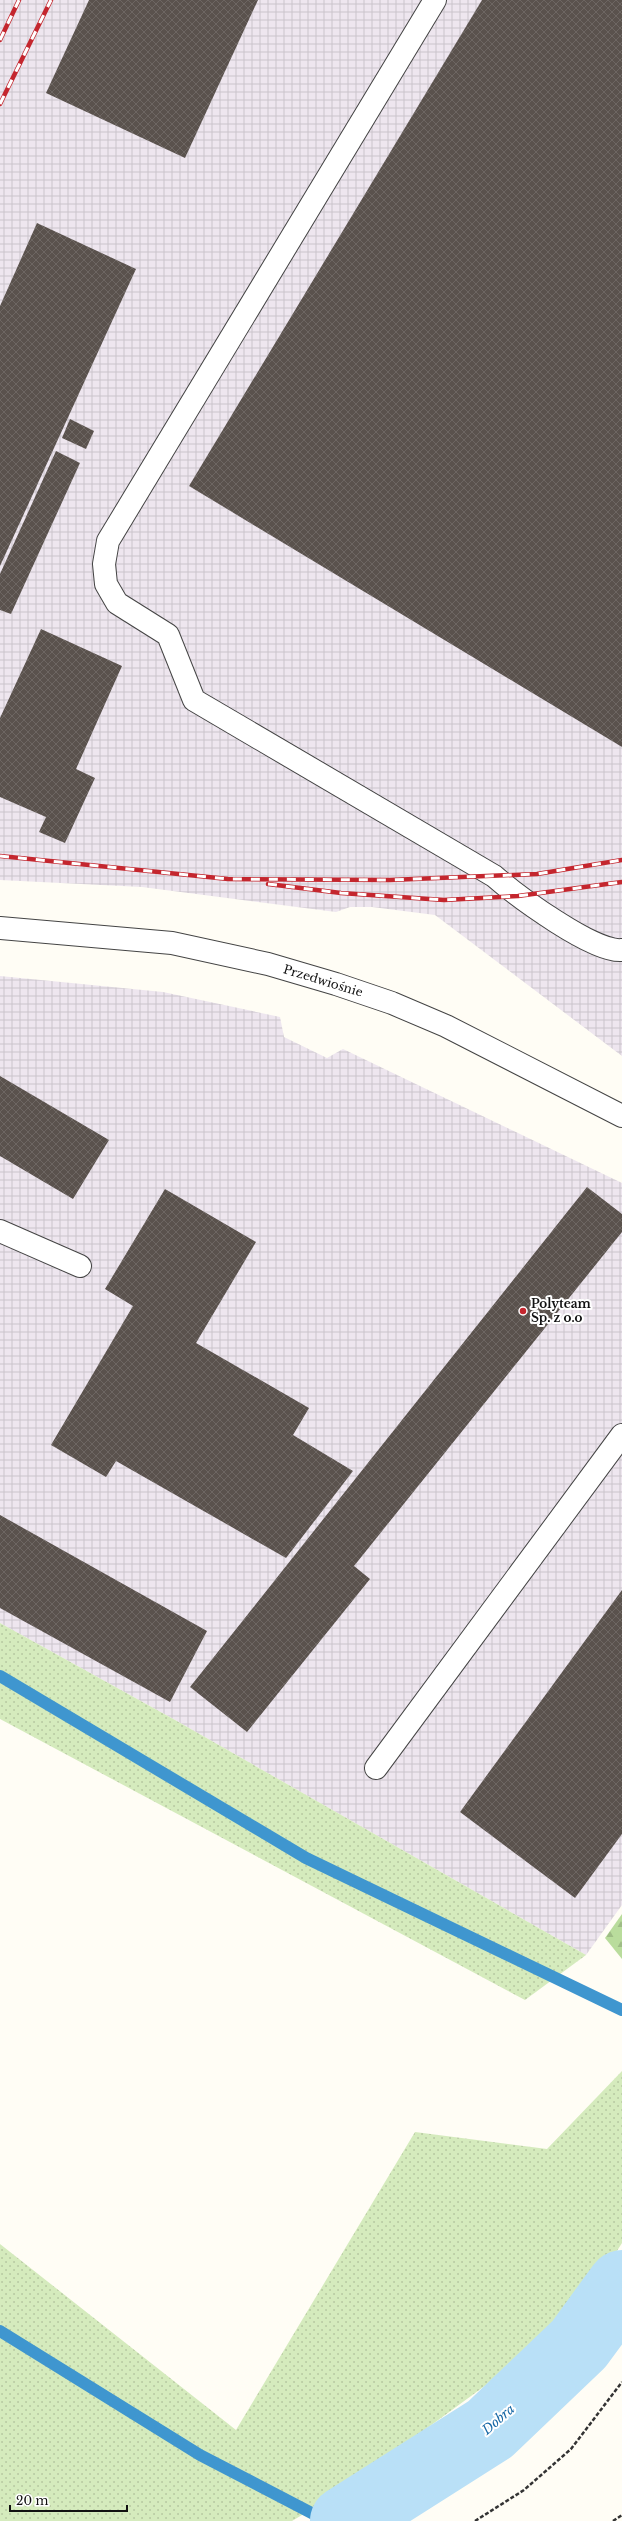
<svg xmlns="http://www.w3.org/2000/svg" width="622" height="2521" viewBox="0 0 622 2521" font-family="'Libre Baskerville',serif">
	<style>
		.industrial { fill: url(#industrial-grid) }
		.grass { fill: url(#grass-dots) }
		.forest { fill: url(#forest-firs) }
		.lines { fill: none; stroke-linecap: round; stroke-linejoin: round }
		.stream { stroke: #3f96cf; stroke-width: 12 }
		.river { stroke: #b9e0f7; stroke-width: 70 }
		.building { fill: url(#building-cross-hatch) }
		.minor-casing { stroke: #444; stroke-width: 24 }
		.path { stroke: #333; stroke-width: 2.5; stroke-dasharray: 4 2; stroke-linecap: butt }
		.minor { stroke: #fff; stroke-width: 22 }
		.rail-casing { stroke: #c4262e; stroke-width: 4.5 }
		.rail { stroke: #fff; stroke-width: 3; stroke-dasharray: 9; stroke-linecap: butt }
		.poi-dot { fill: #c4262e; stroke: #fff; stroke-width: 1.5 }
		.labels { text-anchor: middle; stroke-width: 4; stroke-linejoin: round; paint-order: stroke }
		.street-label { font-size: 12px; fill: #111; stroke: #fff }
		.poi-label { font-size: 12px; font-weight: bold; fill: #111; stroke: #fff; text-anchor: start }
		.water-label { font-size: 13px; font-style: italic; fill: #1768a6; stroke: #fff }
	</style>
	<defs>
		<pattern id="industrial-grid" width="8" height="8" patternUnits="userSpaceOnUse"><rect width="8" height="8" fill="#eee6ef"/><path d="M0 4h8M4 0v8" fill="none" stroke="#cbc4cc"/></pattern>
		<pattern id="grass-dots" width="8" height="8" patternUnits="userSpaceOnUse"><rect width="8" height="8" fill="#d5ebbd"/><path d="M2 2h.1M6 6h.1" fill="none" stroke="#b6c8a1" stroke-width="1.8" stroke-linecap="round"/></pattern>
		<pattern id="forest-firs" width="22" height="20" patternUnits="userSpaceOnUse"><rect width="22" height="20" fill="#b9dc9c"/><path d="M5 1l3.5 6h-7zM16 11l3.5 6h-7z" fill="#9ebc85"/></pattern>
		<pattern id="building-cross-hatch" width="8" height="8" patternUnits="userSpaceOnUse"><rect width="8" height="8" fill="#5a524d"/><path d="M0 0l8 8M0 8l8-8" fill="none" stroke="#6d6662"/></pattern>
	</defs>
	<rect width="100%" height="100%" fill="#fffdf5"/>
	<g class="industrial">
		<polygon points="0,0 622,0 622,1056 435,915 372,907 350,907 336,912 142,887 0,880"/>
		<polygon points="0,976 163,992 280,1017 284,1037 327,1058 343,1049 622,1183 622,1905 586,1955 175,1720 0,1623"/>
	</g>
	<g class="grass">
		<polygon points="0,1623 175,1720 586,1955 525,2000 0,1719"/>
		<polygon points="622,2071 622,2243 571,2323 337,2494 292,2521 0,2521 0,2244 236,2430 415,2132 547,2149"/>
	</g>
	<polygon class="forest" points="622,1914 622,1959 605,1938"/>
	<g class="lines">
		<g class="stream">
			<polyline points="0,1676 306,1858 622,2010"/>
			<polyline points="0,2331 200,2455 327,2521"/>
		</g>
		<polyline class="river" points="345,2521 490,2429 579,2344 622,2285"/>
	</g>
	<g class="building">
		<polygon points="89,0 258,0 185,158 46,93"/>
		<polygon points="482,0 622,0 622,747 189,486"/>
		<polygon points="37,223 136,269 0,566 0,306"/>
		<polygon points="70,419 94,431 86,449 62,438"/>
		<polygon points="56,451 80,463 11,614 0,610 0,574"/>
		<polygon points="41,629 122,666 76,769 95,778 65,843 39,832 46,817 0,797 0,718"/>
		<polygon points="0,1076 109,1140 73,1199 0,1156"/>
		<polygon points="587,1187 622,1214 622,1232 354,1566 370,1579 247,1732 190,1687"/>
		<polygon points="165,1189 256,1242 196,1343 309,1408 293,1435 353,1471 286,1558 116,1461 106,1477 51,1445 133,1306 105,1289"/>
		<polygon points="0,1515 207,1631 170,1702 0,1608"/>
		<polygon points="622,1590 622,1834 575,1898 460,1812"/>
	</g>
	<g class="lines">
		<defs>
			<g id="minor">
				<path d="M435 0 108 541 104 564 106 584 117 603 168 635 194 700 494 876C517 896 594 953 622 950"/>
				<polyline points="0,928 172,943 268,964 336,984 392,1003 446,1026 622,1116"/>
				<polyline points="0,1231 80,1266"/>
				<polyline points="376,1768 622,1435"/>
			</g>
		</defs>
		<use href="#minor" class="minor-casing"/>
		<g class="path">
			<polyline points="475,2521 524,2490 571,2449 622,2382"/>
			<polyline points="613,2521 622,2515"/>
		</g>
		<use href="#minor" class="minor"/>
		<defs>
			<g id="rail">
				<polyline points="0,40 19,0"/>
				<polyline points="0,104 51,0"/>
				<polyline points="0,856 228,879 390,880 537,874 622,860"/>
				<polyline points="268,884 341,893 444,900 518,896 622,882"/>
			</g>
		</defs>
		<use href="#rail" class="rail-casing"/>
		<use href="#rail" class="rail"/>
	</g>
	<circle class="poi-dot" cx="523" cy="1311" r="4"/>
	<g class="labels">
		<g class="street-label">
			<text transform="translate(323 981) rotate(17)" y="4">Przedwiośnie</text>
		</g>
		<g class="poi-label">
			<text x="531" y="1308">Polyteam<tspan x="531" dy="14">Sp. z o.o</tspan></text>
		</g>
		<g class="water-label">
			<text transform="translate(498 2419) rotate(-41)" y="5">Dobra</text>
		</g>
	</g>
	<path d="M10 2505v6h117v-6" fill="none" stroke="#111111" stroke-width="2"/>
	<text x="16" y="2505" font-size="12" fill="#111111" stroke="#ffffff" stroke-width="3" paint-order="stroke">20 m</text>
</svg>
